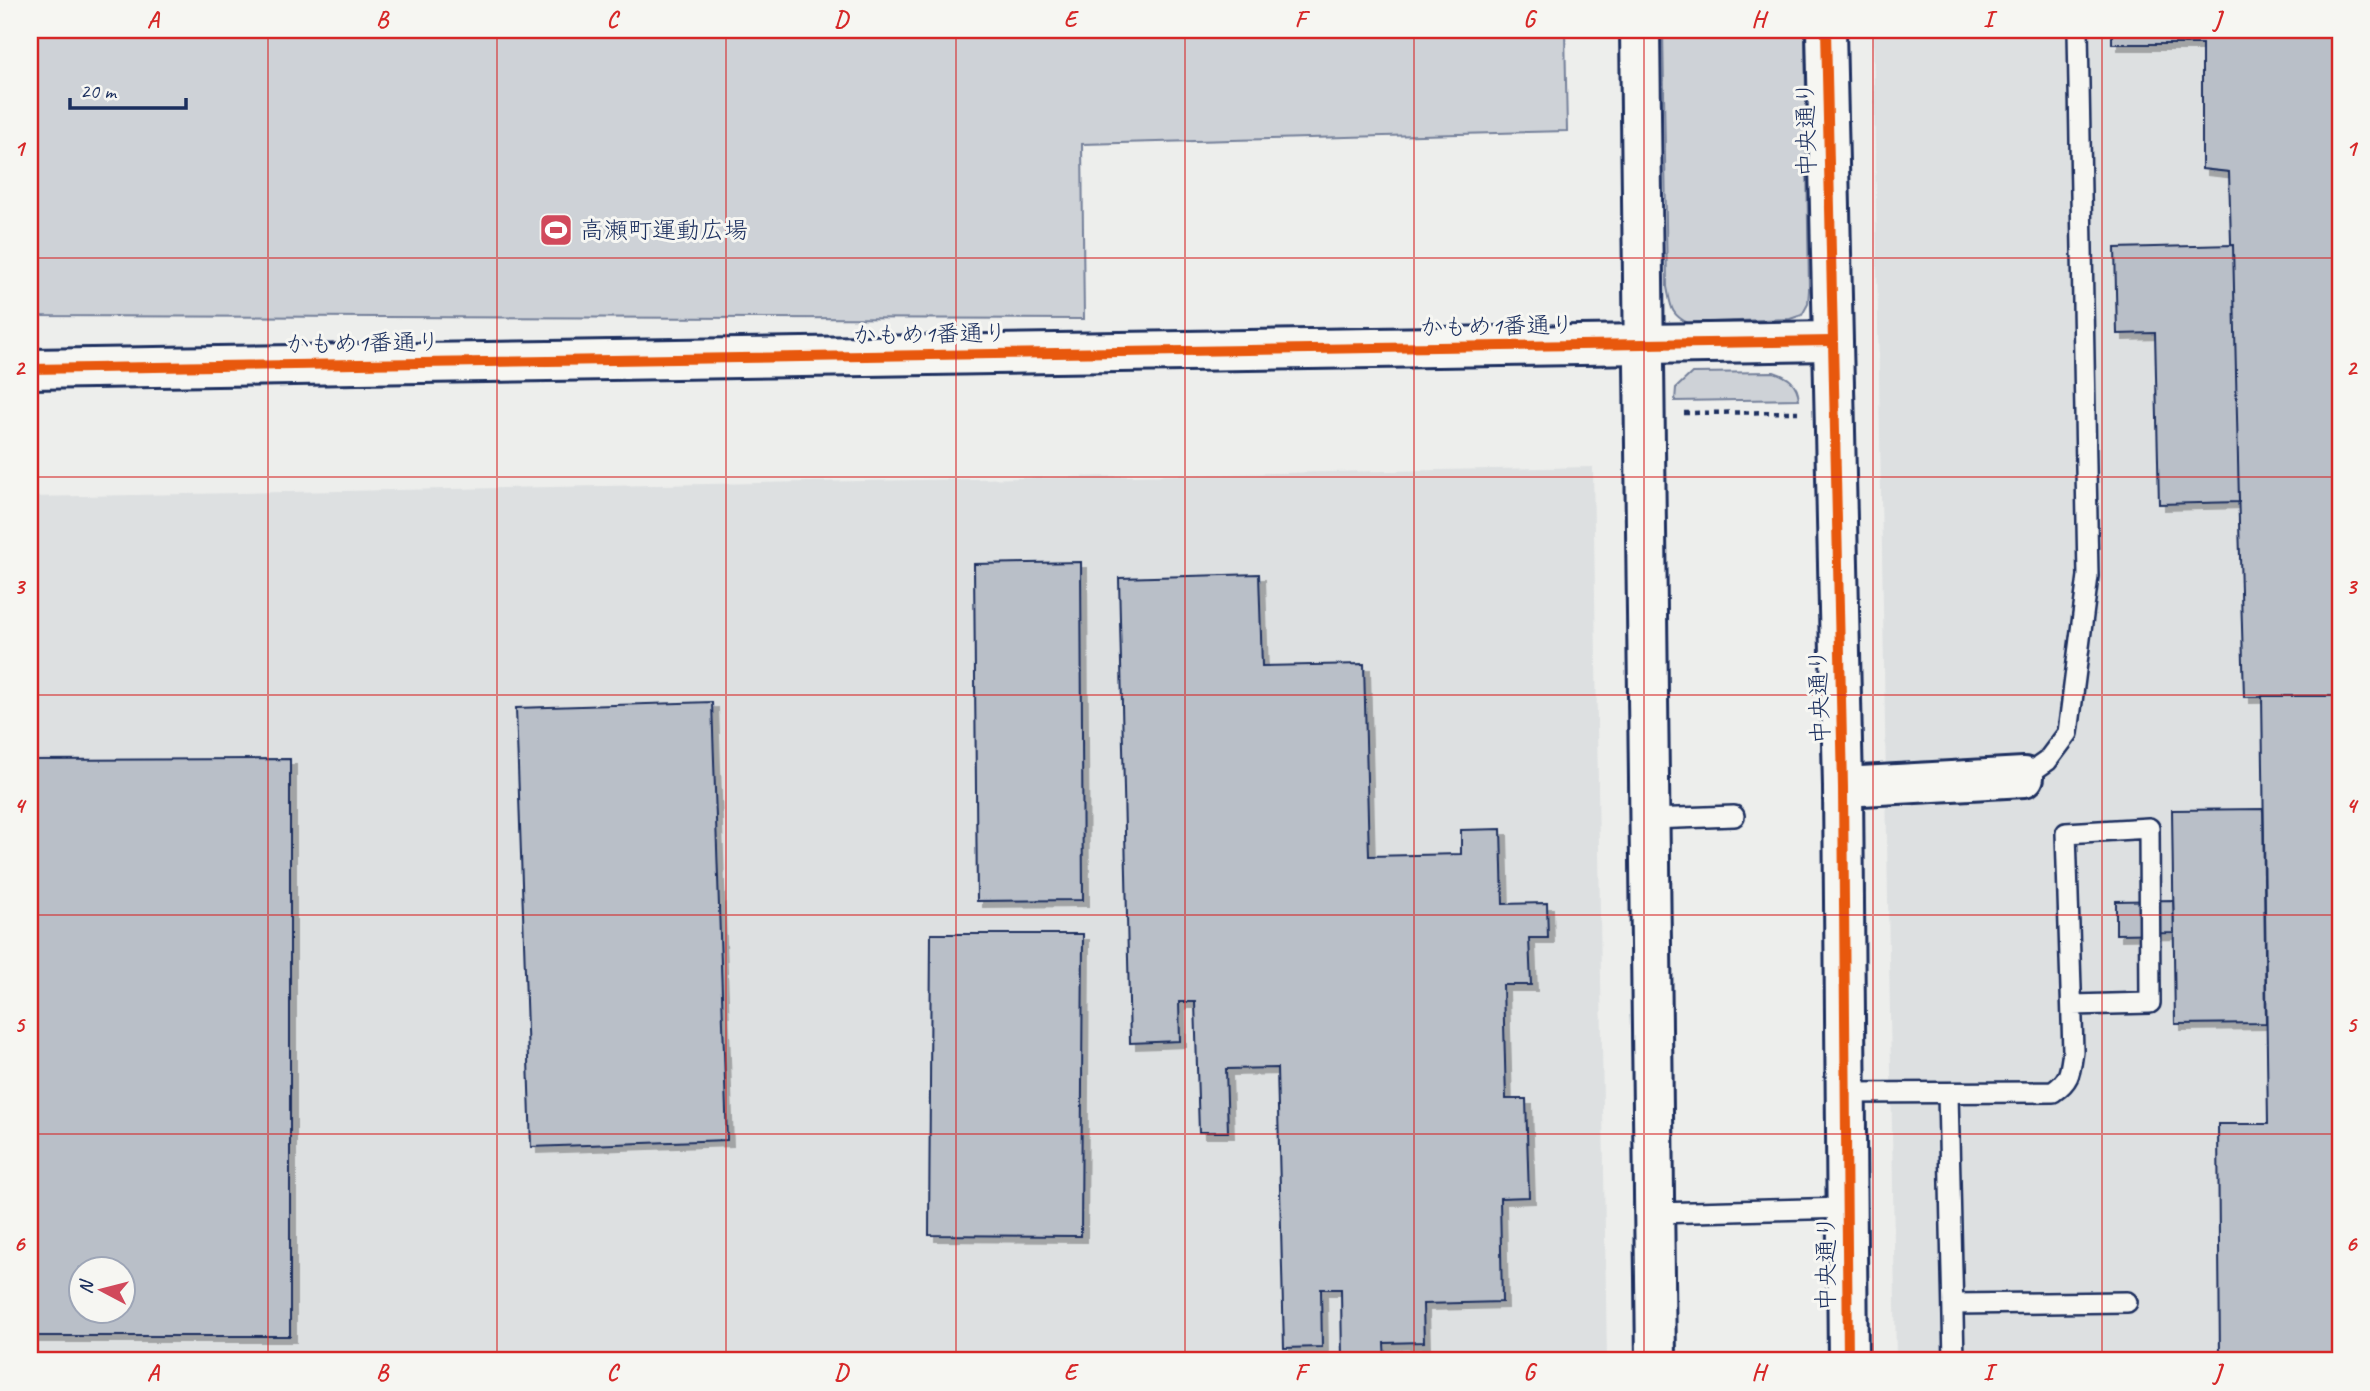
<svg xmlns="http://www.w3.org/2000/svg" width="2370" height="1391" viewBox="0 0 2370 1391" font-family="Caveat,'Klee One',sans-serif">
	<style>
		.built { fill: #dde0e1; fill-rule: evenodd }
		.green { fill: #ced2d7; stroke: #74809a; stroke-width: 2 }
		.building { fill: #b9bfc8; stroke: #1b2f5e; stroke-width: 2; fill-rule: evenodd; filter: url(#shadow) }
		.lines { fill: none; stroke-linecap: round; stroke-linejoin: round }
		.lane-casing { stroke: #1b2f5e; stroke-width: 24 }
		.secondary-casing { stroke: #1b2f5e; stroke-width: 44 }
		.path { stroke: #1b2f5e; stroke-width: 4.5; stroke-dasharray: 5 5; stroke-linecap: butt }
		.lane { stroke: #f6f6f2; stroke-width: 19 }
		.secondary { stroke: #f6f6f2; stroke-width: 38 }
		.cycleway-casing { stroke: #f6f6f2; stroke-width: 15 }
		.cycleway { stroke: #e8590c; stroke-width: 10 }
		.grid { fill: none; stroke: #d62828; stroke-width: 2; stroke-opacity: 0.55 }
		.labels { text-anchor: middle; stroke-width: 6; stroke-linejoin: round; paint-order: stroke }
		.street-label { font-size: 24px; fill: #1b2f5e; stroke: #f6f6f2 }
		.poi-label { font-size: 24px; fill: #1b2f5e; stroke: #f6f6f2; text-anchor: start }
		.neatline { fill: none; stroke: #d62828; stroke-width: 2.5 }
		.grid-label { font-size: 23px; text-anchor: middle; font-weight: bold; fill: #d62828 }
	</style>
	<defs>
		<filter id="shadow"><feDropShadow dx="6" dy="6" stdDeviation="0" flood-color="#0004"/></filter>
	</defs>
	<rect width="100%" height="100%" fill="#edeeec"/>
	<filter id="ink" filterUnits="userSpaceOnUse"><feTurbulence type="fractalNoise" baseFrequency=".0143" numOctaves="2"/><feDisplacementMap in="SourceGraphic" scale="14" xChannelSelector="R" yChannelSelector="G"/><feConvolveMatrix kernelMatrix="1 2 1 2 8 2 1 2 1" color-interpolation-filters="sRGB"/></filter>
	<g filter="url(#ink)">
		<g class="built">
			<polygon points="1873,30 2340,30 2340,1361 1896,1361"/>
			<path d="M1593 467 1607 1361H30V497ZM80 1268H122V1310H80Z"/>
		</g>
		<g class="green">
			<polygon points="30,30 1565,30 1567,131 1082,144 1084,319 30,316"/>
			<path d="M1663 30H1805L1809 290 1808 304 1802 315 1790 319 1688 323C1670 314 1671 306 1667 287Z"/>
			<path d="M1774 372C1789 377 1797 383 1799 399L1675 401 1676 388 1692 373Z"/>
		</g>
		<g class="building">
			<polygon points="2112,30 2340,30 2340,696 2244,697 2229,172 2202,169 2202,44 2112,44"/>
			<polygon points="2233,245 2239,502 2159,504 2155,333 2117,334 2115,248"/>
			<polygon points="1081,562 1083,900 977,901 974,564"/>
			<polygon points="1259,574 1262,666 1364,664 1369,856 1461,854 1461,830 1501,829 1503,904 1547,903 1548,938 1529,938 1531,985 1503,985 1506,1099 1526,1099 1529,1197 1500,1198 1502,1302 1423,1304 1424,1342 1384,1343 1385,1361 1342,1361 1341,1289 1321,1289 1322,1347 1284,1348 1277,1068 1226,1069 1228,1132 1199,1132 1195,1002 1179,1002 1180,1041 1130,1043 1119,578"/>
			<polygon points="2262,696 2340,696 2340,1361 2220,1361 2218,1124 2268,1124"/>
			<polygon points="712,702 727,1140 531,1147 516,708"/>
			<path d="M290 759V1336H30V760ZM80 1268H122V1310H80Z"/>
			<polygon points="2263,809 2266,1023 2175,1024 2172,810"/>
			<polygon points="2173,900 2174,933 2116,934 2116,901"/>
			<polygon points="931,934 1083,934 1081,1236 929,1235"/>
		</g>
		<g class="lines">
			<defs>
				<g id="lane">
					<polyline points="2024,777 2047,761 2068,733 2088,576 2078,30"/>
					<polyline points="1650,819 1734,816"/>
					<path d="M1845 1093 2053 1092C2071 1080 2070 1071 2073 1051L2066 833 2149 828 2150 1003 2072 1005"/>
					<polyline points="1948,1093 1954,1361"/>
					<polyline points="1655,1213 1847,1208"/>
					<polyline points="1953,1304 2127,1302"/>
				</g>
				<g id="secondary">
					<polyline points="1640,30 1656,1361"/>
					<polyline points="1826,30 1843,787 1848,1361"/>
					<polyline points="30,369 1831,341"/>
					<polyline points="1843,787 2024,777"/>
				</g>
			</defs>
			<use href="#lane" class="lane-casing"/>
			<use href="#secondary" class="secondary-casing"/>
			<polyline class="path" points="1684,413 1798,412"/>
			<use href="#lane" class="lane"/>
			<use href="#secondary" class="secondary"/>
			<defs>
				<g id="cycleway">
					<polyline points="1826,30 1843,787 1848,1361"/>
					<polyline points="30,369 1831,341"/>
				</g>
			</defs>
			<use href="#cycleway" class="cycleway-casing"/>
			<use href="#cycleway" class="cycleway"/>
		</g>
	</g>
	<path class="grid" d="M268 30V1361M497 30V1361M726 30V1361M956 30V1361M1185 30V1361M1414 30V1361M1644 30V1361M1873 30V1361M2102 30V1361M30 258H2340M30 477H2340M30 695H2340M30 915H2340M30 1134H2340"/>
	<defs>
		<symbol id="stadium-square" viewBox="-11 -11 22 22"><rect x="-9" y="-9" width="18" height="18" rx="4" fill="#d1495b" stroke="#f6f6f2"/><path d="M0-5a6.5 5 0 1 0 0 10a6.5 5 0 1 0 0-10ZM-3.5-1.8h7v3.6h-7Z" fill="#fff"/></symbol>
	</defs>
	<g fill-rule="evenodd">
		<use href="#stadium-square" x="537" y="211" width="38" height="38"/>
	</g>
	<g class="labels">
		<g class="street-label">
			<text transform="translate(1806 129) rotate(-91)" y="8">中央通り</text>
			<text transform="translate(1497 326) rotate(-1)" y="8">かもめ1番通り</text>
			<text transform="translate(930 334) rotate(-1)" y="8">かもめ1番通り</text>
			<text transform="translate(363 343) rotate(-1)" y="8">かもめ1番通り</text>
			<text transform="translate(1819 696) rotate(-92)" y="8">中央通り</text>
			<text transform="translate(1826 1263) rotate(-90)" y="8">中央通り</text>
		</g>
		<g class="poi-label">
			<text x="580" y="238">高瀬町運動広場</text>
		</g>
	</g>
	<rect width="2370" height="1391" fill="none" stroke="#f6f6f2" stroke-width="77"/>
	<g transform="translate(102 1290) rotate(277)"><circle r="33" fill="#f6f6f2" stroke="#9ea6b7" stroke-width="2"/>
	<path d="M0-5L12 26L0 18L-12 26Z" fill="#d1495b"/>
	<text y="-10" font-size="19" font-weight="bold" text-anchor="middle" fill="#1b2f5e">N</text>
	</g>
	<path d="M70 98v10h116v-10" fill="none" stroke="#1b2f5e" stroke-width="3.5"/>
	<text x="80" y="98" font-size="21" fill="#1b2f5e" stroke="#f6f6f2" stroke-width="5" paint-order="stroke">20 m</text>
	<rect x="38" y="38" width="2294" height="1314" class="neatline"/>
	<g class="grid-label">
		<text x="153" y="27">A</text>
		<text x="382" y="27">B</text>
		<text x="612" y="27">C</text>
		<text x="841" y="27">D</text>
		<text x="1070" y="27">E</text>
		<text x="1300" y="27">F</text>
		<text x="1529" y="27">G</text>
		<text x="1758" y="27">H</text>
		<text x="1988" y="27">I</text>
		<text x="2217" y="27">J</text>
		<text x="19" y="156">1</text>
		<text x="2351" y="156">1</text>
		<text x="19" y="375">2</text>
		<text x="2351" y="375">2</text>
		<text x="19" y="594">3</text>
		<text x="2351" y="594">3</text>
		<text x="19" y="813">4</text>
		<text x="2351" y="813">4</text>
		<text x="19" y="1032">5</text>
		<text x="2351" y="1032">5</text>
		<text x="19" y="1251">6</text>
		<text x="2351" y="1251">6</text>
		<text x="153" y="1380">A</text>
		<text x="382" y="1380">B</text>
		<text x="612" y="1380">C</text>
		<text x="841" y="1380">D</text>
		<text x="1070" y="1380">E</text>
		<text x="1300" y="1380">F</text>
		<text x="1529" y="1380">G</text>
		<text x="1758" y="1380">H</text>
		<text x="1988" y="1380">I</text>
		<text x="2217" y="1380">J</text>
	</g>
</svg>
